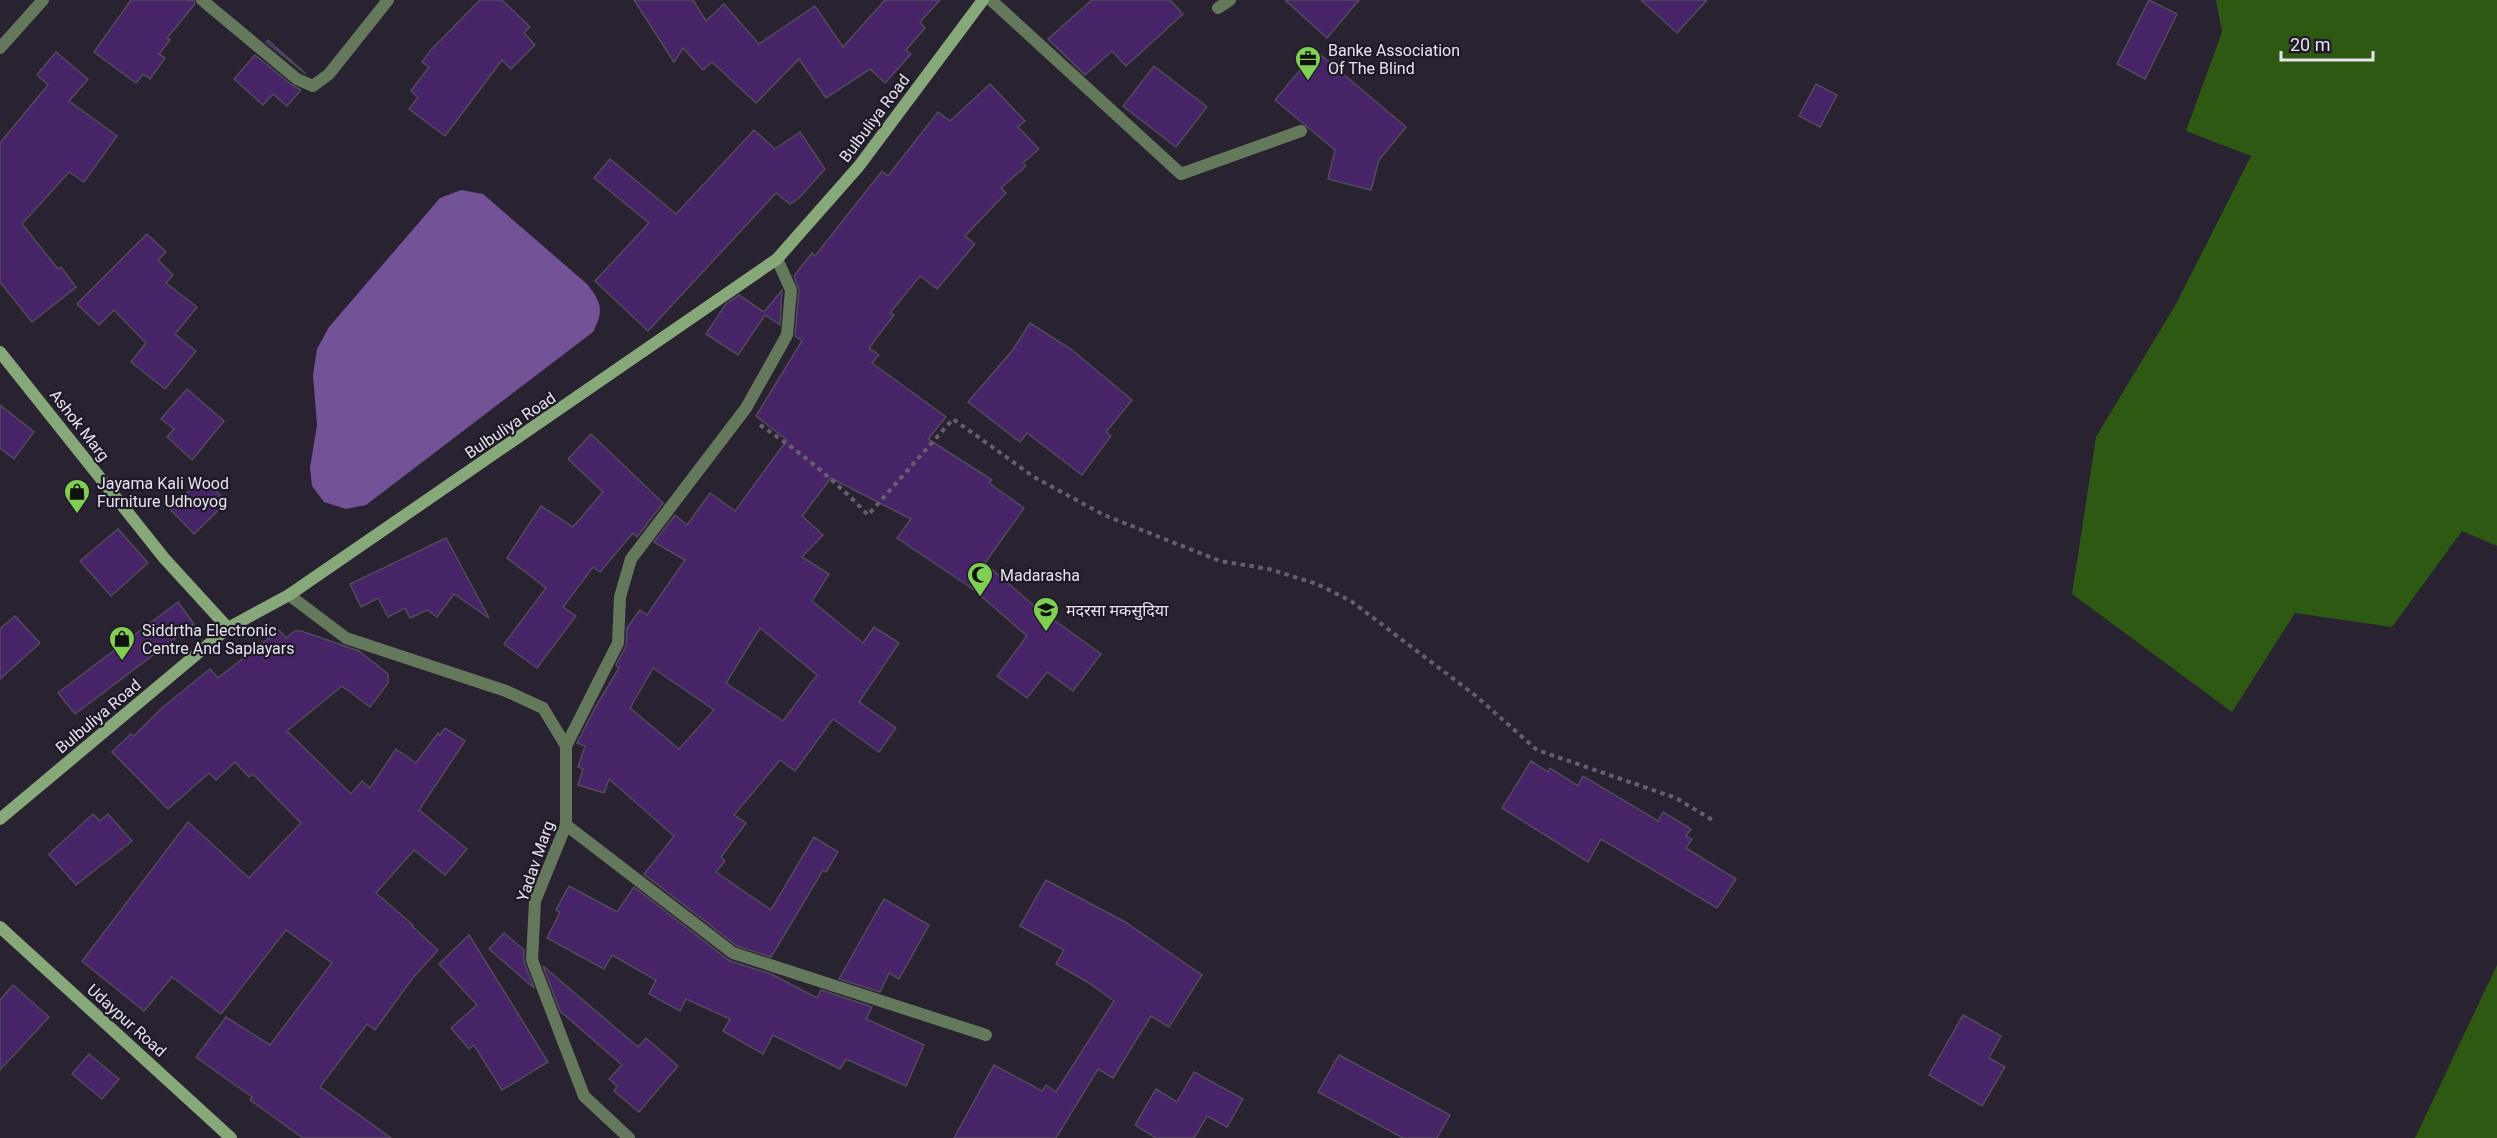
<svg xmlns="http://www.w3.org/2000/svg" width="2497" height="1138" viewBox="0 0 2497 1138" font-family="Roboto,'Noto Sans Devanagari',sans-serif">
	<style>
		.green { fill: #2e5913 }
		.water { fill: #735298 }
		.building { fill: #462467; stroke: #524b5c; stroke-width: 1.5; fill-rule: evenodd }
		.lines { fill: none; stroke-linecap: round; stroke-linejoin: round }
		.path { stroke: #655f6d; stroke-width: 4; stroke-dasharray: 4.5 4.5; stroke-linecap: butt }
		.street { stroke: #64795b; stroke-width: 12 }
		.secondary { stroke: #87a878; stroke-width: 12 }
		.labels { text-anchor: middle; stroke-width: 4.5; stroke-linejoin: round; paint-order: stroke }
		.poi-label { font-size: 16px; fill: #e7e3ed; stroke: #1f1927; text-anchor: start }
		.street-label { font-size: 16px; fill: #e7e3ed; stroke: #1f1927 }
	</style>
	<rect width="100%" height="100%" fill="#292231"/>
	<g class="green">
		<polygon points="2216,0 2497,0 2497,546 2462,531 2392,627 2295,613 2232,712 2072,594 2096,437 2176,304 2251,156 2186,131 2222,32"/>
		<polygon points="2497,965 2497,1138 2415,1138"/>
	</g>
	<path class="water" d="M461 190 483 194 587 284C602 303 604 310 593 332L366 505 346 509 324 502 312 486 310 468 317 425 313 375 317 349 329 327 440 198Z"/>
	<g class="building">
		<polygon points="131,0 194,0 195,4 167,38 170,40 159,54 165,58 150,79 143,74 136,83 94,52"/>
		<polygon points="480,0 502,0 530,27 524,33 535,45 511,69 502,60 445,136 409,109 418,97 411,91 429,67 422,62 431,50"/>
		<polygon points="634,0 693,0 706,21 724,4 759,44 815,6 843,47 885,0 940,0 920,22 925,28 906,50 911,54 885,83 870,69 826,98 799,59 756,103 712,62 703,70 683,48 674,62"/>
		<polygon points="1092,0 1170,0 1183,14 1126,66 1112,51 1085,75 1048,39"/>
		<polygon points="1285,0 1359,0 1327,38"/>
		<polygon points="1641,0 1707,0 1677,33"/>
		<polygon points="2149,0 2177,14 2145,79 2117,64"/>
		<polygon points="268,40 306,74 266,42"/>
		<polygon points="1316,51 1406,127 1379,160 1371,190 1328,179 1335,150 1275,100"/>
		<polygon points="56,52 88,79 69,101 117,136 84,182 69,172 22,224 58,269 61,267 76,287 32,322 0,282 0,143 48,85 37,75"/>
		<polygon points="255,55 292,85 301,90 287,106 273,94 263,105 234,79"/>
		<polygon points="1154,66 1207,107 1176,147 1123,106"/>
		<path d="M990 84 1025 121 1018 127 1039 149 1023 163 1026 166 1001 188 1006 193 965 236 975 244 937 289 920 276 890 313 894 315 869 348 879 355 872 363 946 417 928 439 992 480 989 483 1024 508 985 563 1033 605 1101 654 1073 691 1047 672 1027 698 997 676 1027 636 973 589 897 538 911 519 831 478 802 516 823 535 802 557 829 574 812 601 863 643 874 627 899 643 859 702 896 728 879 752 833 719 795 771 780 760 734 815 746 823 721 857 725 861 716 872 771 910 814 837 838 852 826 872 823 870 771 957 737 946 644 874 674 836 609 779 604 793 578 785 583 769 578 767 585 746 577 743 596 706 619 668 616 665 626 646 627 628 640 610 647 615 685 560 654 542 675 515 687 525 710 493 735 511 787 440 756 416 802 341 795 336 799 290 794 276 812 253 815 256 882 171 888 176 938 112 950 121ZM760 628 817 675 783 721 726 683ZM653 668 714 710 679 749 630 708Z"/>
		<polygon points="1816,84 1837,95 1820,127 1799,116"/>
		<polygon points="754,130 775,149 800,132 825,169 799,198 790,204 776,193 648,331 595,281 649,223 594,178 610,159 676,214"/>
		<polygon points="147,234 166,252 158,260 173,275 166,283 197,307 175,334 196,351 165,389 131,362 146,343 114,310 99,325 77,304"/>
		<polygon points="782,290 780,325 765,315 738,355 706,334 726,304 739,295 764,312"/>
		<polygon points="1030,323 1072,350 1132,400 1106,432 1111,436 1082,475 1027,433 1020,442 968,402 1012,351"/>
		<polygon points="187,389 224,421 192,460 167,437 174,429 161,419"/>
		<polygon points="0,405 34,432 14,459 0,448"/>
		<polygon points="591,434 663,503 637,537 633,533 600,572 593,567 563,607 576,616 537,668 504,644 546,588 507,558 541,506 573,527 603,492 568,459"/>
		<polygon points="203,478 227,502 194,534 170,509"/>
		<polygon points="118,529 148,563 111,596 80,561"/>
		<polygon points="446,538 489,618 454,594 437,617 427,610 410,618 405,608 388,617 378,598 361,607 350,584"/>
		<polygon points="178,602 194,624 75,714 58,693"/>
		<polygon points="15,616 40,643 0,679 0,629"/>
		<polygon points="279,630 286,638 295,631 301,631 359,651 388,674 388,683 370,707 342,686 287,731 351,794 362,781 370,788 396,749 416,763 438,733 440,735 445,728 465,741 419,810 467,849 445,875 414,850 376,893 413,925 412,926 438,950 412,979 375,1030 367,1024 320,1087 391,1138 303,1138 250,1100 252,1097 196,1057 226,1017 270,1045 332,963 286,930 221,1014 172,977 144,1011 82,961 188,822 249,878 301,823 253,774 249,777 235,762 216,780 209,773 168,809 112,752 131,734 134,736 162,708 210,669 218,678"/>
		<polygon points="1531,761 1548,772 1550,768 1578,786 1583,776 1658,821 1663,812 1691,829 1686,836 1692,839 1686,848 1736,879 1717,908 1601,839 1588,862 1502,808"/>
		<polygon points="93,814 100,821 108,814 132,841 76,885 49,854"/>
		<polygon points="1046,880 1125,922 1202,975 1169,1027 1151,1016 1113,1078 1098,1069 1056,1138 954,1138 994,1065 1042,1091 1046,1085 1056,1092 1114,1001 1089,983 1056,964 1064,950 1020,926"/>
		<polygon points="569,886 617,912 634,887 730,961 771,974 817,998 821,990 872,1007 866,1019 924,1045 906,1086 846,1059 840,1069 773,1035 763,1054 723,1031 730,1019 686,999 680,1011 649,994 656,980 612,955 604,969 547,938 560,912 556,910"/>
		<polygon points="884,899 929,925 899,979 889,973 880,992 839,979"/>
		<polygon points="504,933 524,950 524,962 534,988 489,949"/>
		<polygon points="469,935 548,1062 502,1090 474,1045 469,1049 451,1028 477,1005 439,964"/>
		<polygon points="543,966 638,1047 646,1038 678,1066 639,1112 614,1091 617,1086 609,1079 622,1065 560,1011"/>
		<polygon points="13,985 49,1017 0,1070 0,1000"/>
		<polygon points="1963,1015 2001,1036 1989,1058 2005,1067 1982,1106 1929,1075"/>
		<polygon points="89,1054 119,1079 102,1099 72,1074"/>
		<polygon points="1339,1055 1450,1115 1437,1138 1403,1138 1318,1092"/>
		<polygon points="1194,1072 1243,1099 1227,1127 1207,1116 1194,1138 1156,1138 1135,1125 1156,1089 1177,1102"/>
	</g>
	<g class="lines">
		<path class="path" d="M760 425C799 451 836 481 868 515L953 419 1034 477 1104 515 1220 561 1269 569 1317 584 1351 601 1476 696 1537 750 1676 798 1714 821"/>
		<g class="street">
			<polyline points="202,0 297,79 313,86 329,74 388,0"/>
			<polyline points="991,0 1181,174 1301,131"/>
			<polyline points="1218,8 1230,0"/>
			<polyline points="0,48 43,0"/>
			<polyline points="289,595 346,638 506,691 543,708 566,746 566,825 535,901 532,960 584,1096 629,1138"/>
			<polyline points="566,746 618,643 620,597 631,559 746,408 787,335 791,290 777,259"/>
			<polyline points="566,825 733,953 986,1035"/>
		</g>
		<g class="secondary">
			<polyline points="0,352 164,558 228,628"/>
			<polyline points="0,819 228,628 289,595 777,259 859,166 983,0"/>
			<polyline points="0,927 231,1138"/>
		</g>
	</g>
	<defs>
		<symbol id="office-pin" viewBox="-11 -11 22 30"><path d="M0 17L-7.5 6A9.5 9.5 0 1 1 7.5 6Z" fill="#7fd052" stroke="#1f1927"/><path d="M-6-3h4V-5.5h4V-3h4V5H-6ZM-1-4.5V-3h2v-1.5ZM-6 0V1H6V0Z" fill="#111"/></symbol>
		<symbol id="shop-pin" viewBox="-11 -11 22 30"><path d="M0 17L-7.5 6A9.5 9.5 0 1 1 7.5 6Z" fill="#7fd052" stroke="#1f1927"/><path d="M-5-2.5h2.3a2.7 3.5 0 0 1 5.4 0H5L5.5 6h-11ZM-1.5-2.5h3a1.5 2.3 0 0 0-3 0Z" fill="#111"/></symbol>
		<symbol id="mosque-pin" viewBox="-11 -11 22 30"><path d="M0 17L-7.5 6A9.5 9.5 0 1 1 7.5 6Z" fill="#7fd052" stroke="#1f1927"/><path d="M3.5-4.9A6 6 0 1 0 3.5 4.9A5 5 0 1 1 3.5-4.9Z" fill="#111"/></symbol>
		<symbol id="school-pin" viewBox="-11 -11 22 30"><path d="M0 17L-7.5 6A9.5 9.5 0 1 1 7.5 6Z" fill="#7fd052" stroke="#1f1927"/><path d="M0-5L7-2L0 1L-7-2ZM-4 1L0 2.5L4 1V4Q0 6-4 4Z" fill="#111"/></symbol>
	</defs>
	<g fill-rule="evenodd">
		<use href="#office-pin" x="1293" y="44" width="30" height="40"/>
		<use href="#shop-pin" x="62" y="477" width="30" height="40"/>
		<use href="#mosque-pin" x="965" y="560" width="30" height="40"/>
		<use href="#school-pin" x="1031" y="595" width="30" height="40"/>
		<use href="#shop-pin" x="107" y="624" width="30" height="40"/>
	</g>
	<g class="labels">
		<g class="poi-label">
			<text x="1328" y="56">Banke Association<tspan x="1328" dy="18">Of The Blind</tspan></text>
			<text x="97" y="489">Jayama Kali Wood<tspan x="97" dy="18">Furniture Udhoyog</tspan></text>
			<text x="1000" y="581">Madarasha</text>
			<text x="1066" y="616">मदरसा मकसुदिया</text>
			<text x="142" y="636">Siddrtha Electronic<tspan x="142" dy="18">Centre And Saplayars</tspan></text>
		</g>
		<g class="street-label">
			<text transform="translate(874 118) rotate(-53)" y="6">Bulbuliya Road</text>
			<text transform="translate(80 425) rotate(52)" y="6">Ashok Marg</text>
			<text transform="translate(510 425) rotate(-34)" y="6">Bulbuliya Road</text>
			<text transform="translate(98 716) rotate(-40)" y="6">Bulbuliya Road</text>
			<text transform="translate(535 861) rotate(-71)" y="6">Yadav Marg</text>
			<text transform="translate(127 1020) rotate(42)" y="6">Udaypur Road</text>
		</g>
	</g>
	<path d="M2281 51v9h92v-9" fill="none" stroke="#e7e3ed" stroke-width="3"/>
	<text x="2290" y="51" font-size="18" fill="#e7e3ed" stroke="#1f1927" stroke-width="4.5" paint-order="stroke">20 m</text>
</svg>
